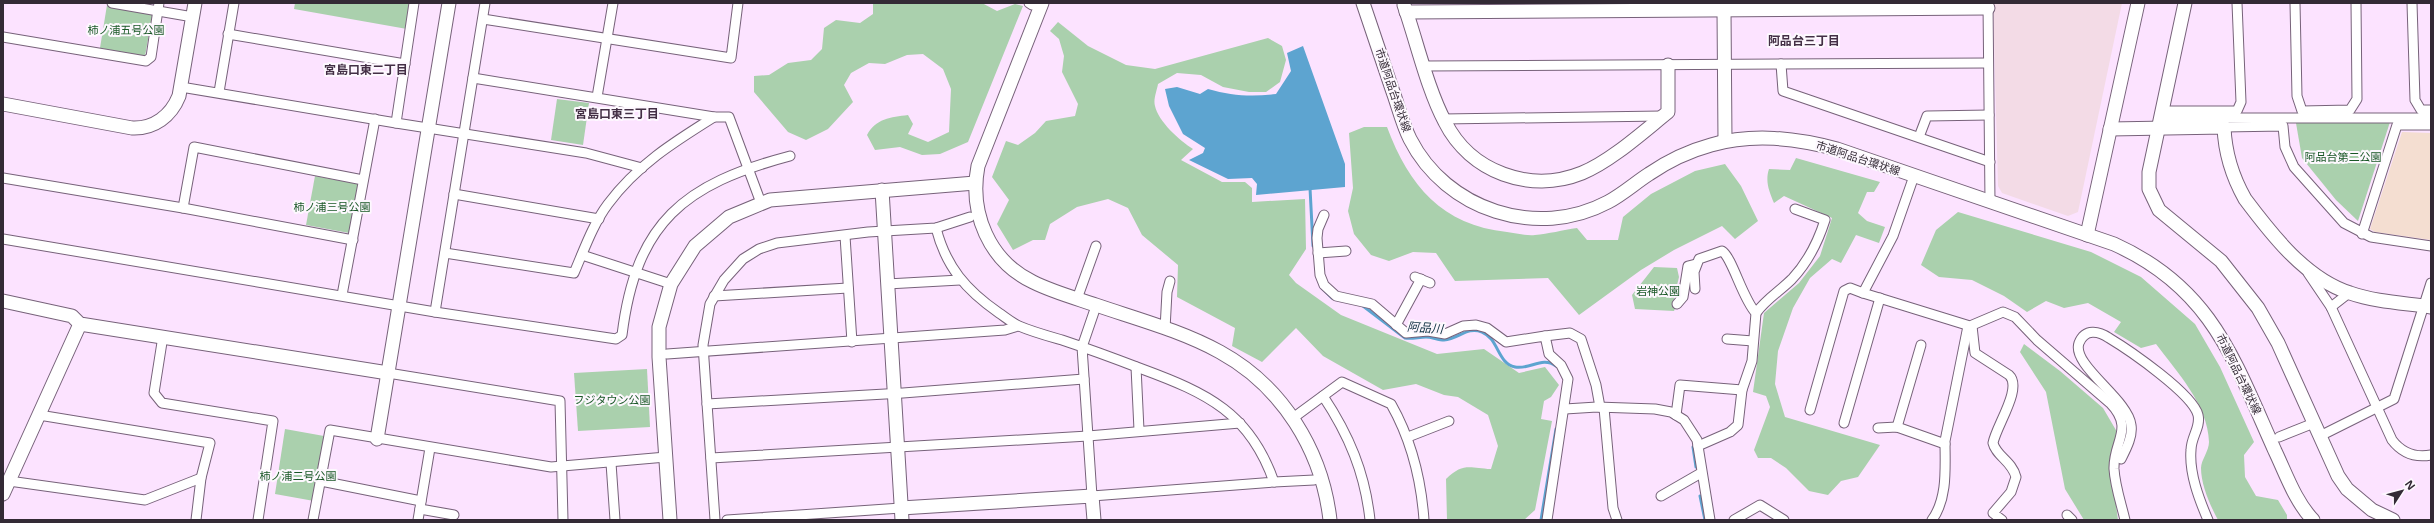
<svg xmlns="http://www.w3.org/2000/svg" width="2434" height="523" viewBox="0 0 2434 523" font-family="'Open Sans','Noto Sans JP',sans-serif">
	<style>
		.commercial { fill: #f3dbe6 }
		.education { fill: #f4ded1 }
		.green { fill: #aad0ad }
		.water { fill: #5da4d0 }
		.lines { fill: none; stroke-linecap: round; stroke-linejoin: round }
		.stream { stroke: #5da4d0; stroke-width: 3 }
		.street-casing { stroke: #77627a; stroke-width: 11 }
		.secondary-casing { stroke: #77627a; stroke-width: 15 }
		.street { stroke: #fff; stroke-width: 9 }
		.secondary { stroke: #fff; stroke-width: 13 }
		.labels { text-anchor: middle; stroke-width: 4; stroke-linejoin: round; paint-order: stroke }
		.park-label { font-size: 11px; fill: #195726; stroke: #fdf8fe }
		.street-label { font-size: 11px; fill: #332a35; stroke: #fdf8fe }
		.neighbourhood-label { font-size: 12px; font-weight: bold; fill: #432f45; stroke: #fdf8fe }
		.water-label { font-size: 12px; font-style: italic; fill: #0e2f41; stroke: #fdf8fe }
	</style>
	<rect width="100%" height="100%" fill="#fce3ff"/>
	<polygon class="commercial" points="1993,3 2122,3 2078,212 2068,216 2002,193 1998,186"/>
	<polygon class="education" points="2402,132 2431,133 2431,240 2375,232 2370,229"/>
	<g class="green">
		<polygon points="295,3 411,3 407,29 294,9"/>
		<path d="M873 3H982L997 11 1015 4 1023 6 968 142 940 154 922 155 900 147 875 150 867 135C875 119 891 117 908 115L913 124 908 134 928 142 949 132 951 89 943 69 923 54 907 55 885 64 869 63 851 73 844 85 853 102 828 129 806 140 788 132 754 92V76L769 75 788 63 811 60 822 49 824 28 836 20 860 23 873 14Z"/>
		<polygon points="107,5 153,12 145,56 100,48"/>
		<path d="M1058 22 1088 46 1126 65 1155 69 1268 38 1282 46 1286 60 1280 82 1266 92H1249L1223 87 1201 75 1177 73 1158 84C1157 90 1153 100 1155 106 1158 121 1180 141 1193 149L1181 160 1222 182H1245L1252 188V202L1305 199 1306 249 1289 275 1296 283 1341 315 1437 354 1484 349 1519 373 1545 367 1559 385 1551 397 1544 401 1541 419 1552 421 1535 510 1524 520H1447L1446 479C1463 462 1470 468 1491 469L1498 446 1488 415 1458 397 1444 395 1416 384 1383 390 1323 356 1296 328 1262 362 1232 346 1235 328 1177 297 1178 265 1142 235 1128 208 1108 199 1077 207 1050 224 1045 240H1033L1013 250 997 224 1009 200 992 177 1006 141 1018 145 1035 133 1046 121 1075 116 1078 104 1062 72 1064 56 1059 39 1050 31Z"/>
		<polygon points="557,99 589,103 583,145 551,140"/>
		<polygon points="2390,122 2358,221 2336,200 2302,158 2296,123"/>
		<path d="M1364 127H1387C1409 186 1442 225 1507 232 1516 233 1526 236 1535 235 1548 234 1563 230 1577 228L1587 240H1618L1623 217 1651 194 1695 171 1725 164 1741 186 1758 221 1735 239 1722 226 1674 250 1641 270 1579 315 1548 278 1455 281 1436 253 1413 252 1389 261 1371 255 1354 234 1348 211 1353 188 1349 133Z"/>
		<path d="M1796 158 1880 182 1874 192H1867L1858 213 1867 221 1885 227 1879 243 1856 235 1841 263 1832 259 1810 278 1793 308 1778 351 1775 384 1785 417 1880 445 1858 477 1841 481 1828 495 1809 491 1786 468 1771 458H1758L1754 450 1770 407 1766 396 1753 392 1764 313 1799 283 1820 256 1832 218 1784 196 1774 203C1769 191 1765 181 1769 169L1790 170Z"/>
		<polygon points="315,176 358,184 349,233 306,225"/>
		<path d="M1958 212 2091 252 2141 277 2195 324 2220 367 2254 442 2244 455 2245 477 2256 496 2278 500 2287 515V520H2218C2210 505 2201 485 2201 468 2201 460 2209 451 2209 442 2208 405 2177 372 2156 344L2141 348 2114 332 2121 322 2088 303 2064 308 2046 301 2027 312 2004 296 1972 280 1939 277 1921 265 1936 230Z"/>
		<polygon points="1654,267 1677,268 1679,277 1674,298 1677,304 1674,311 1635,309 1632,295"/>
		<polygon points="2024,344 2060,371 2103,408 2120,437 2112,474 2118,520 2084,520 2065,489 2046,392 2020,352"/>
		<polygon points="647,369 650,427 578,431 574,373"/>
		<polygon points="285,429 324,436 314,501 275,494"/>
	</g>
	<path class="water" d="M1303 46 1345 164V187L1256 195 1257 184 1252 178 1228 179 1189 160 1203 153 1205 148 1183 134 1169 106 1165 89 1177 87 1200 94 1208 89C1232 96 1252 97 1276 94L1291 71 1287 53Z"/>
	<g class="lines">
		<g class="stream">
			<polyline points="1310,188 1313,246"/>
			<polyline points="1321,287 1332,298"/>
			<path d="M1363 306 1405 338C1412 339 1419 337 1426 337 1432 337 1438 340 1444 340 1459 339 1467 326 1482 332 1499 339 1497 363 1515 367 1530 370 1542 356 1556 366"/>
			<polyline points="1693,447 1696,467"/>
			<polyline points="1700,496 1705,520"/>
			<polyline points="1541,520 1556,429"/>
		</g>
		<defs>
			<g id="street">
				<polyline points="112,3 193,17"/>
				<polyline points="414,3 396,123 586,153 642,168"/>
				<polyline points="1029,3 1032,5"/>
				<polyline points="1988,3 1990,202"/>
				<polyline points="2295,3 2297,96 2302,111 2350,110 2357,99 2356,3"/>
				<polyline points="2412,3 2415,100 2421,110 2431,110"/>
				<polyline points="483,19 731,58 738,3"/>
				<polyline points="228,34 405,64"/>
				<polyline points="3,37 146,61 151,57 159,3"/>
				<polyline points="1781,64 1783,91 1990,162"/>
				<polyline points="1424,66 1988,63"/>
				<polyline points="473,78 714,117 729,117 761,203"/>
				<polyline points="181,87 396,123"/>
				<polyline points="219,92 234,3"/>
				<polyline points="597,97 613,3"/>
				<polyline points="2162,111 2237,111 2241,102 2237,3"/>
				<polyline points="2161,118 2431,118"/>
				<polyline points="1443,119 1662,116"/>
				<polyline points="2224,127 2283,126 2285,147 2294,167 2344,223 2371,237 2431,246"/>
				<polyline points="1919,137 1927,116 1989,115"/>
				<path d="M1914 176 1893 236 1863 293 1970 326 2003 312 2015 317 2037 340 2110 403C2135 429 2113 441 2114 469 2115 486 2121 503 2125 520"/>
				<polyline points="3,178 183,208 353,240"/>
				<polyline points="454,194 599,219"/>
				<polyline points="183,208 194,147 363,180"/>
				<polyline points="1324,215 1318,229 1317,238 1320,275 1324,285 1336,296 1372,304 1406,333 1428,331 1445,334 1463,326 1476,325 1487,328 1506,342 1545,336 1549,354 1561,365 1568,379 1547,520"/>
				<path d="M936 228C946 267 966 290 999 313 1005 317 1012 323 1019 326 1033 332 1048 336 1062 340 1089 349 1116 359 1142 369 1207 393 1250 413 1274 482L1092 496 1082 347 1094 312"/>
				<polyline points="2362,234 2397,125 2431,125"/>
				<polyline points="845,236 852,342"/>
				<path d="M3 239 435 312 616 339 622 335C636 222 684 184 790 156"/>
				<path d="M445 253 574 273C584 250 593 224 608 204 637 165 674 142 714 117"/>
				<polyline points="1318,253 1346,251"/>
				<polyline points="582,255 671,284"/>
				<path d="M2308 273 2331 307 2392 440C2402 453 2415 458 2431 455"/>
				<polyline points="1415,277 1430,283"/>
				<polyline points="887,284 960,280"/>
				<path d="M1695 289 1694 272 1699 259 1722 251C1732 257 1743 300 1756 313L1752 361 1742 390 1738 425 1730 432 1698 446"/>
				<polyline points="342,295 375,119"/>
				<polyline points="714,296 848,288"/>
				<polyline points="1077,299 1096,246"/>
				<polyline points="1677,304 1683,297 1688,266 1696,264"/>
				<polyline points="2331,307 2349,293"/>
				<polyline points="435,312 485,3"/>
				<path d="M1756 313C1766 299 1780 291 1792 279 1808 262 1818 242 1825 220L1795 209"/>
				<polyline points="1396,325 1421,279"/>
				<path d="M1972 326 1975 353 2009 375C2023 388 1996 426 1993 443 1996 456 2012 461 2016 477L2011 492 1993 513 2002 520"/>
				<polyline points="1165,329 1167,292 1170,281"/>
				<polyline points="163,336 154,393 162,403 273,421 258,520"/>
				<polyline points="1545,336 1570,333 1581,339 1596,385 1600,407"/>
				<polyline points="1727,339 1753,341"/>
				<polyline points="667,354 1005,330 1018,326"/>
				<polyline points="1136,367 1139,430"/>
				<polyline points="388,373 560,401 563,520"/>
				<path d="M1323 396C1349 435 1365 473 1370 520"/>
				<polyline points="707,404 903,393 1084,379"/>
				<polyline points="1604,408 1613,508 1617,520"/>
				<polyline points="1565,409 1597,407 1655,409 1671,412 1684,420 1697,440 1710,520"/>
				<polyline points="1810,410 1844,291 1850,288 1863,293"/>
				<polyline points="39,415 210,443 201,478 196,520"/>
				<polyline points="1676,415 1680,385 1742,390"/>
				<path d="M1293 418 1342 382 1391 404C1412 441 1421 478 1424 520"/>
				<polyline points="1844,423 1880,298"/>
				<polyline points="1897,427 1921,345"/>
				<polyline points="1878,428 1897,427 1945,444"/>
				<polyline points="2320,436 2394,399 2431,283"/>
				<polyline points="1408,437 1449,421"/>
				<polyline points="2279,437 2314,423"/>
				<polyline points="711,458 1088,436 1240,423"/>
				<path d="M2121 459C2126 449 2133 436 2131 425 2128 399 2071 365 2079 343 2085 328 2099 331 2109 338 2129 350 2193 394 2198 415 2201 427 2191 437 2191 450 2189 473 2199 499 2208 520"/>
				<polyline points="611,463 615,520"/>
				<polyline points="9,481 145,500 201,478"/>
				<polyline points="321,481 421,501"/>
				<polyline points="1274,482 1314,480"/>
				<polyline points="1661,496 1701,473"/>
				<polyline points="420,509 454,515"/>
				<polyline points="2067,515 2072,520"/>
				<polyline points="313,520 330,430 551,467 666,457"/>
				<polyline points="418,520 430,448"/>
				<polyline points="715,520 703,345 710,304 724,280 743,259 759,249 777,243 868,232 936,228 970,217"/>
				<polyline points="727,520 901,508"/>
				<polyline points="1734,520 1760,505 1784,520"/>
				<path d="M1932 520C1948 498 1945 467 1945 441L1968 326"/>
			</g>
			<g id="secondary">
				<path d="M1042 3 978 166C969 213 989 261 1033 282 1053 292 1075 298 1096 305 1137 319 1182 331 1220 352 1282 386 1322 450 1330 520"/>
				<path d="M1363 3C1373 32 1382 60 1392 89 1398 105 1402 123 1410 139 1446 210 1537 240 1608 202 1623 194 1635 183 1649 174 1668 161 1689 151 1711 145 1753 133 1795 138 1837 149L2114 244C2212 288 2234 360 2275 451 2286 474 2295 501 2313 520"/>
				<polyline points="2185,3 2149,172 2149,189 2159,210 2221,261 2258,308 2278,343 2338,476 2347,489 2372,510 2393,520"/>
				<path d="M1404 5C1417 42 1427 88 1445 122 1470 172 1530 194 1582 173 1611 161 1643 132 1668 112V65"/>
				<polyline points="1724,10 1725,141"/>
				<polyline points="1406,12 1988,8"/>
				<path d="M3 104 132 128C154 129 171 116 179 96L195 3"/>
				<path d="M2110 129 2224 127C2225 153 2232 176 2245 199 2272 235 2306 279 2350 293 2376 302 2404 303 2431 307"/>
				<polyline points="882,190 902,520"/>
				<polyline points="2087,235 2138,3"/>
				<polyline points="3,301 72,316 80,324 388,373"/>
				<polyline points="377,439 449,3"/>
				<polyline points="3,494 80,324"/>
				<polyline points="901,508 1092,496 1094,520"/>
				<polyline points="670,520 659,357 659,327 671,284 695,246 729,217 770,200 975,183"/>
			</g>
		</defs>
		<use href="#street" class="street-casing"/>
		<use href="#secondary" class="secondary-casing"/>
		<use href="#street" class="street"/>
		<use href="#secondary" class="secondary"/>
	</g>
	<g class="labels">
		<g class="park-label">
			<text x="126" y="34">柿ノ浦五号公園</text>
			<text x="2343" y="161">阿品台第二公園</text>
			<text x="332" y="211">柿ノ浦三号公園</text>
			<text x="1658" y="295">岩神公園</text>
			<text x="612" y="404">フジタウン公園</text>
			<text x="298" y="480">柿ノ浦二号公園</text>
		</g>
		<g class="street-label">
			<text transform="translate(1393 90) rotate(71)" y="4">市道阿品台環状線</text>
			<text transform="translate(1858 158) rotate(18)" y="4">市道阿品台環状線</text>
			<text transform="translate(2239 374) rotate(64)" y="4">市道阿品台環状線</text>
		</g>
		<g class="neighbourhood-label">
			<text x="1804" y="45">阿品台三丁目</text>
			<text x="366" y="74">宮島口東二丁目</text>
			<text x="617" y="118">宮島口東三丁目</text>
		</g>
		<g class="water-label">
			<text transform="translate(1425 328) rotate(4)" y="4">阿品川</text>
		</g>
	</g>
	<rect width="2434" height="523" fill="none" stroke="#332a35" stroke-width="8"/>
	<g transform="translate(2402 491) rotate(54)" stroke="#fdf8fe" stroke-width="3" paint-order="stroke">
	<path d="M0-3L7 15L0 10L-7 15Z" fill="#332a35"/>
	<text y="-6" font-size="11" font-weight="bold" text-anchor="middle" fill="#332a35">N</text>
	</g>
</svg>
